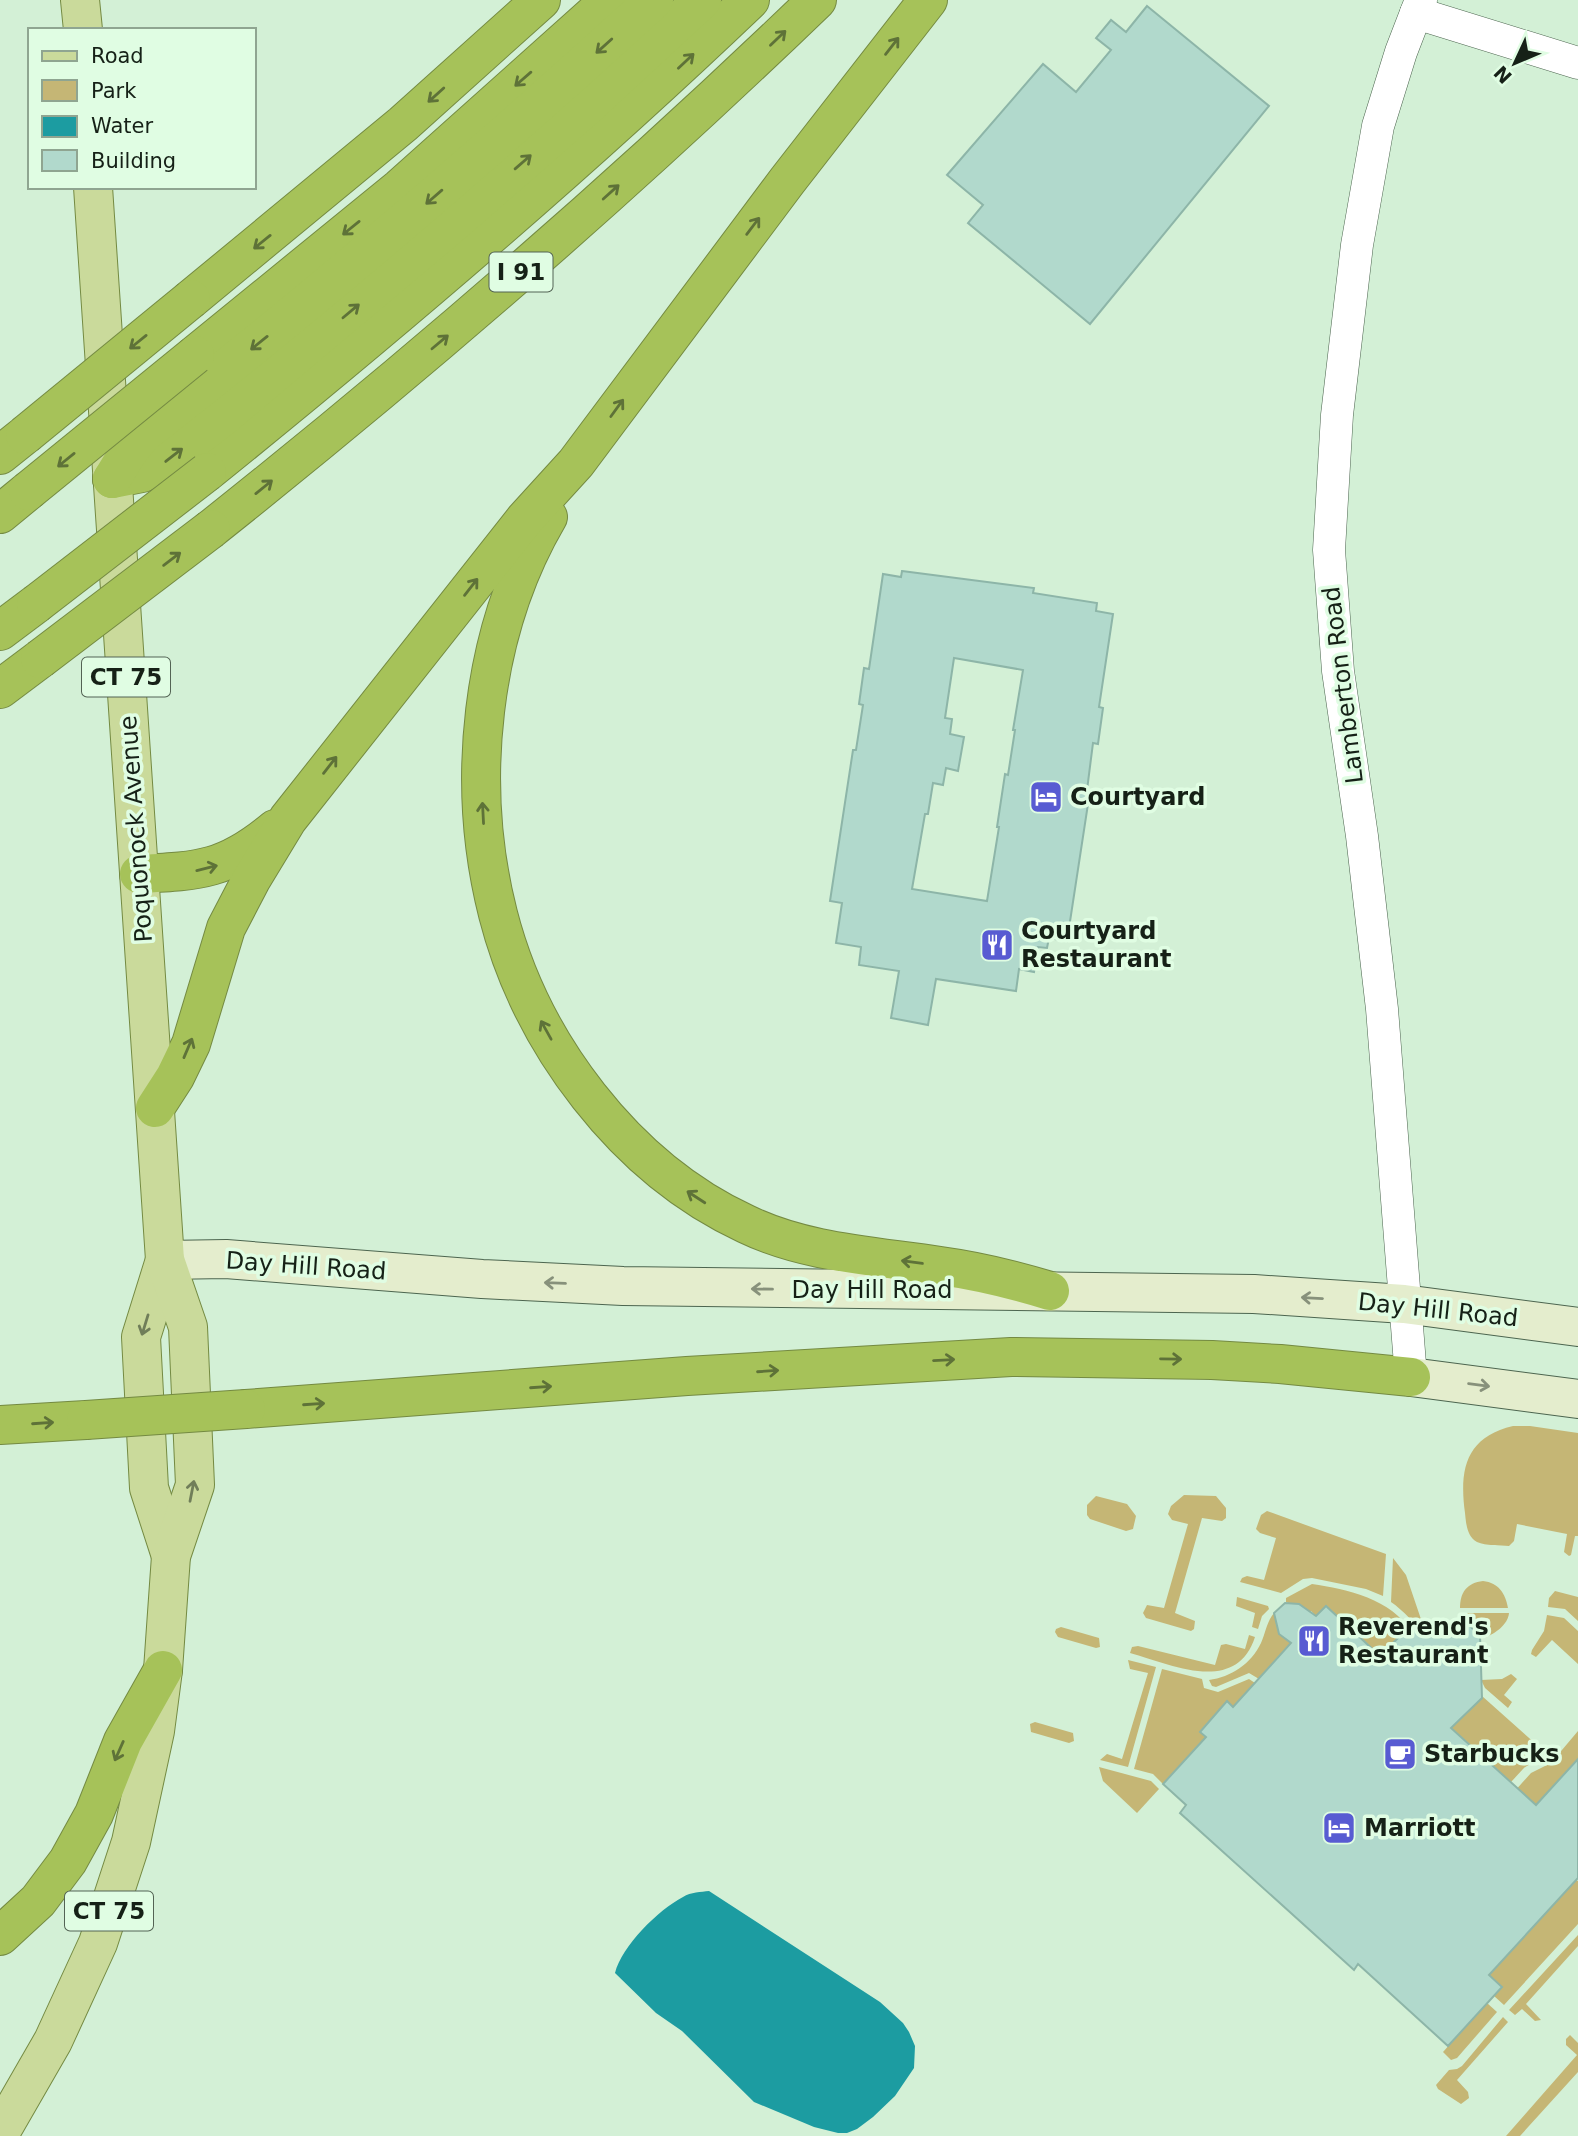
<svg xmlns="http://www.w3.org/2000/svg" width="1578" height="2136" viewBox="0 0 1578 2136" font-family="'DejaVu Sans',sans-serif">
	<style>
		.green { fill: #c5b675 }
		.water { fill: #1c9ca1 }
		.building { fill: #b1d9cc; stroke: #8db5a8; stroke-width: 2; fill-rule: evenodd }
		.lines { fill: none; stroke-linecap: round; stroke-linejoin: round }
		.street-casing { stroke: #4c654f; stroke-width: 33 }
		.secondary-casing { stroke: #4c654f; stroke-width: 40 }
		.primary-casing { stroke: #748a42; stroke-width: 40 }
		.highway-casing { stroke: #748a42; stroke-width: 40 }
		.street { stroke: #fff; stroke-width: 32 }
		.secondary { stroke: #e4edcd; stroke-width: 38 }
		.primary { stroke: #cada9b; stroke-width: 38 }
		.highway { stroke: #a6c259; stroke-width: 38 }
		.highway-bridge-casing { stroke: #748a42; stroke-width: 40; stroke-linecap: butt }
		.highway-bridge { stroke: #a6c259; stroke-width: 38 }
		.oneway { stroke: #5e7238 }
		.oneway2 { stroke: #87917b }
		.oneway3 { stroke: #707e59 }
		.labels { text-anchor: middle; stroke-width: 7; stroke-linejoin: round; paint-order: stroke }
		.shield { fill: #e0fde3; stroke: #536354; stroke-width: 2 }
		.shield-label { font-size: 23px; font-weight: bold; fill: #162117 }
		.street-label { font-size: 24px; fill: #162117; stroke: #e0fde3 }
		.poi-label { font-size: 24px; font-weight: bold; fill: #162117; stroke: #e0fde3; text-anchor: start }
	</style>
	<rect width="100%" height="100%" fill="#d3f0d6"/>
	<g class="green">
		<path d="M1513 1426H1530L1578 1433V1536H1575L1571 1555 1569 1556 1564 1552 1567 1534 1517 1524 1514 1541 1509 1546C1500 1545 1486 1546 1477 1542 1467 1537 1466 1523 1465 1513 1459 1469 1466 1437 1513 1426Z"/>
		<polygon points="1184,1495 1216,1496 1226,1508 1226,1518 1222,1521 1202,1518 1175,1613 1195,1621 1194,1629 1191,1631 1146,1618 1143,1613 1147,1605 1164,1608 1188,1524 1172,1520 1168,1514 1171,1506"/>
		<polygon points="1096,1496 1127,1504 1136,1516 1133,1529 1126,1531 1090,1519 1087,1515 1087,1505"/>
		<polygon points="1267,1511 1386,1554 1383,1596 1366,1589 1312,1578 1303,1579 1281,1593 1240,1582 1242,1578 1247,1576 1264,1580 1276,1538 1260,1533 1256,1529 1261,1515"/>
		<path d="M1393 1558 1406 1575 1425 1631C1416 1626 1403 1610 1391 1602Z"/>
		<path d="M1483 1581C1499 1583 1505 1593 1508 1608H1460C1460 1592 1467 1583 1483 1581Z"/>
		<path d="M1312 1584C1347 1589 1392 1599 1411 1632L1384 1659 1326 1606 1316 1616 1311 1611 1309 1613 1286 1602V1598Z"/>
		<polygon points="1555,1591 1578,1597 1578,1621 1565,1609 1548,1607 1549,1598"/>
		<polygon points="1237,1597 1268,1606 1269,1609 1262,1616 1258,1629 1252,1627 1255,1613 1236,1606"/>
		<path d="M1274 1613 1285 1638 1291 1643 1259 1679 1249 1673 1216 1687 1212 1686 1209 1680C1231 1677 1251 1664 1261 1643 1266 1632 1266 1623 1274 1613Z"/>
		<path d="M1460 1613H1509C1508 1625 1495 1633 1485 1638 1471 1636 1464 1626 1460 1613Z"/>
		<polygon points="1547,1615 1564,1618 1578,1631 1578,1664 1552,1640 1536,1657 1531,1654 1532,1650 1544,1631"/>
		<polygon points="1061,1627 1099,1638 1100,1647 1096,1648 1058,1637 1055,1632 1056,1629"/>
		<path d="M1249 1635 1255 1637C1236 1696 1170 1664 1130 1653L1132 1647 1138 1646 1215 1665 1221 1645 1226 1644 1245 1649Z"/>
		<polygon points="1128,1660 1156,1667 1128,1767 1100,1760 1107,1754 1122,1759 1148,1673 1130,1669"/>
		<polygon points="1162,1669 1202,1679 1204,1688 1218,1692 1249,1679 1255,1683 1233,1707 1226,1702 1200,1731 1206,1737 1163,1784 1153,1774 1134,1769"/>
		<polygon points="1511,1674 1517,1679 1504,1695 1512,1702 1508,1708 1485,1688 1481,1680 1502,1679"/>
		<path d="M1474 1695 1482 1696 1547 1754C1542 1764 1531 1761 1523 1769 1519 1773 1515 1778 1511 1782L1447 1724Z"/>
		<polygon points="1035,1722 1073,1733 1074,1741 1069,1743 1031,1732 1030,1724"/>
		<polygon points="1578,1731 1578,1759 1524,1818 1505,1802 1531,1773 1551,1763"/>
		<polygon points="1099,1767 1151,1781 1159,1789 1137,1813 1103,1781"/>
		<polygon points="1576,1880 1578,1881 1578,1924 1504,2005 1494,1996 1502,1987 1489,1975"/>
		<polygon points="1578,1935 1578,1946 1526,2004 1541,2020 1535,2021 1522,2009 1515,2015 1509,2010"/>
		<polygon points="1487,2003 1497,2012 1457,2058 1451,2060 1443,2052"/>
		<polygon points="1503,2017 1508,2022 1457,2080 1468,2092 1469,2098 1461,2104 1438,2089 1436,2085 1449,2070 1457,2069 1462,2066"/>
		<polygon points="1570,2035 1578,2043 1578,2072 1520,2136 1506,2136 1577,2055 1566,2045 1566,2039"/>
	</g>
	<path class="water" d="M709 1891 880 2002 903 2023 909 2032 915 2046 914 2068 895 2096 873 2117 857 2129 847 2133H838L814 2127 754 2102 682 2031 656 2013 615 1973C622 1946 658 1910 683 1897 691 1892 701 1892 709 1891Z"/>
	<g class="building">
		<polygon points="1147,6 1269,106 1090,324 968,223 983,205 947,175 1043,64 1076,92 1111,50 1096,38 1111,20 1126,32"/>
		<path d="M902 571 1034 588 1033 593 1097 603 1096 611 1113 614 1099 707 1103 708 1098 744 1093 743 1087 790 1090 791 1067 941 1049 938 1047 948 1038 947 1034 972 1019 969 1016 991 936 979 928 1025 891 1018 899 971 859 965 861 947 836 943 842 903 830 901 853 750H856L863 705 859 704 864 668 869 669 883 574 901 577ZM954 658 1023 670 1013 730H1015L1008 775 1005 774 997 827H999L987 901 912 889 925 814H928L933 783 943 785 946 768 958 771 964 737 950 734 952 719 945 718Z"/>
		<polygon points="1285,1603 1299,1604 1316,1616 1326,1606 1380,1656 1407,1629 1467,1624 1480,1635 1482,1698 1451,1728 1536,1805 1578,1759 1578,1878 1489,1975 1502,1987 1448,2046 1358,1964 1354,1970 1180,1813 1186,1805 1163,1784 1206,1737 1200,1732 1227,1701 1233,1707 1291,1643 1279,1634 1274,1613"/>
	</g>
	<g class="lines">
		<defs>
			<g id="street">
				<polyline points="1416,13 1578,63"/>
				<polyline points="1411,1377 1382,1009 1362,836 1338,671 1329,550 1337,415 1357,245 1378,126 1401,52 1421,0"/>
			</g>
			<g id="secondary">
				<polyline points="165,1260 226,1259 482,1279 623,1286 1254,1294 1404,1304 1578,1327"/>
				<polyline points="1411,1377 1578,1399"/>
			</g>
			<g id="primary">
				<polyline points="80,0 83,30"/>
				<polyline points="165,1260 141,1337 149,1488 171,1556"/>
				<polyline points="0,2133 53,2041 98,1943 131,1842 155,1731 163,1670 171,1556 195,1485 188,1327 165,1260 93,187"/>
			</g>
			<g id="highway">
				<polyline points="191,299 403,124 541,0"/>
				<polyline points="195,355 400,188 610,0"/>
				<polyline points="0,455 25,435"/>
				<path d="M207 472C394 321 577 165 750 0"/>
				<polyline points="112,479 142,473 163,463 223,417 457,220 583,110 702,0"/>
				<path d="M112 479 129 451 143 434C320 296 489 151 654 0"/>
				<polyline points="0,514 28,491"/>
				<path d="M548 517C480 633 465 785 498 914 531 1043 625 1168 746 1224 806 1253 875 1256 940 1266 977 1271 1014 1280 1050 1291"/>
				<path d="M211 529C421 362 624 186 817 0"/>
				<polyline points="0,631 36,604"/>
				<polyline points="0,689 40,659"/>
				<path d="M139 874C200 871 226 870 275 829"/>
				<polyline points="155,1108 175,1077 191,1044 226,928 251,880 288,819 525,519 576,463 787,181 928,0"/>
				<polyline points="246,1409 687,1376 1011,1357 1212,1360 1280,1364 1411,1377"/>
				<polyline points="0,1425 86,1420"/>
				<polyline points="0,1936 38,1901 68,1861 94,1814 123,1741 163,1670"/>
			</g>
		</defs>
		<use href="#street" class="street-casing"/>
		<use href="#secondary" class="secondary-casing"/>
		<use href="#primary" class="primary-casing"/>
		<use href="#highway" class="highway-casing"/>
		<use href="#street" class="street"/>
		<use href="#secondary" class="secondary"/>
		<use href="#primary" class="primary"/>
		<use href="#highway" class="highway"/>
		<defs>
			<g id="highway-bridge">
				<polyline points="25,435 191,299"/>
				<polyline points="28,491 195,355"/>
				<polyline points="36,604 207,472"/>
				<polyline points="40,659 211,529"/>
				<polyline points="86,1420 246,1409"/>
			</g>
		</defs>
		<use href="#highway-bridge" class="highway-bridge-casing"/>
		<use href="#highway-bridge" class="highway-bridge"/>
	</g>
	<defs><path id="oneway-shaft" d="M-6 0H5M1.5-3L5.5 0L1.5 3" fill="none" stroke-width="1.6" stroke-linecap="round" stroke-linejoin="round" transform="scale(1.75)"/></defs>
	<g class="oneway">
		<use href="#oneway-shaft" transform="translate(778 38) rotate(-44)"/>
		<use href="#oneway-shaft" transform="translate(604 46) rotate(138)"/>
		<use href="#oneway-shaft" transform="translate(892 46) rotate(-52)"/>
		<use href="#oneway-shaft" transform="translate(686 61) rotate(-43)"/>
		<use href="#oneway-shaft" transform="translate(523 79) rotate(139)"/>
		<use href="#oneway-shaft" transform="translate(436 95) rotate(138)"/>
		<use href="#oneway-shaft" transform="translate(523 162) rotate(-41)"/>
		<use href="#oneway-shaft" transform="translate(611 192) rotate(-42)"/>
		<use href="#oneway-shaft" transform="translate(434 197) rotate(139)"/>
		<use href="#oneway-shaft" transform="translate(753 226) rotate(-53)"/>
		<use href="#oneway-shaft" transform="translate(351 228) rotate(141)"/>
		<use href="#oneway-shaft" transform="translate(262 242) rotate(141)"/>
		<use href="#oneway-shaft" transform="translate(351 311) rotate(-40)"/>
		<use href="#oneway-shaft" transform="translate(138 342) rotate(141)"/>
		<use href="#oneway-shaft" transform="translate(440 342) rotate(-40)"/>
		<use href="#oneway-shaft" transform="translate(259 343) rotate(141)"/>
		<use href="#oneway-shaft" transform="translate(617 408) rotate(-54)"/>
		<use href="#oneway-shaft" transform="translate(174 455) rotate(-38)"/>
		<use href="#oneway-shaft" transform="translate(66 460) rotate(141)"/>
		<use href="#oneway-shaft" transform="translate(264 487) rotate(-39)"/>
		<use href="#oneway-shaft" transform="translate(172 559) rotate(-37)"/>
		<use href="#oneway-shaft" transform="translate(471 587) rotate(-52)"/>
		<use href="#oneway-shaft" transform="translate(330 765) rotate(-52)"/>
		<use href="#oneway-shaft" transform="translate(483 813) rotate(-93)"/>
		<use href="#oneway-shaft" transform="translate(207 868) rotate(-14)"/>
		<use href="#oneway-shaft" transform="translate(546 1030) rotate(-119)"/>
		<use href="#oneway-shaft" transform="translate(188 1048) rotate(-67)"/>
		<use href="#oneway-shaft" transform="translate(696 1197) rotate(-147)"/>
		<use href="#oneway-shaft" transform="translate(912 1262) rotate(-172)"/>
		<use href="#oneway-shaft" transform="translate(1171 1359) rotate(1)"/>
		<use href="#oneway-shaft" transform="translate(944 1360) rotate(-3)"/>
		<use href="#oneway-shaft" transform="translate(768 1371) rotate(-4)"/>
		<use href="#oneway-shaft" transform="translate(541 1387) rotate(-4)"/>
		<use href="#oneway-shaft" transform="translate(314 1404) rotate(-4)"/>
		<use href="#oneway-shaft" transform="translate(43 1423) rotate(-4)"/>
		<use href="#oneway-shaft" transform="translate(119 1751) rotate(114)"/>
	</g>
	<g class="oneway2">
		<use href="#oneway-shaft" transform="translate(555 1283) rotate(-178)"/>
		<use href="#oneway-shaft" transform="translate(762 1289) rotate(-179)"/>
		<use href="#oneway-shaft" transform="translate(1312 1298) rotate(-177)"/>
		<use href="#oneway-shaft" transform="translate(1479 1385) rotate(7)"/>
	</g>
	<g class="oneway3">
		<use href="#oneway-shaft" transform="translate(145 1325) rotate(107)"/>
		<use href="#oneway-shaft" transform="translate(192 1491) rotate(-79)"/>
	</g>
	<defs>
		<symbol id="hotel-square" viewBox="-11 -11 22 22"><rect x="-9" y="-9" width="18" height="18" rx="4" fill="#585bd2" stroke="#e0fde3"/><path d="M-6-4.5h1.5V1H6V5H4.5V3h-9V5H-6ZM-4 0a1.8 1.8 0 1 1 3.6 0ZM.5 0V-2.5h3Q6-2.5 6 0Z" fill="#fff"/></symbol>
		<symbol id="restaurant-square" viewBox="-11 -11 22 22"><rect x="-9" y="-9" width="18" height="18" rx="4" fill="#585bd2" stroke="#e0fde3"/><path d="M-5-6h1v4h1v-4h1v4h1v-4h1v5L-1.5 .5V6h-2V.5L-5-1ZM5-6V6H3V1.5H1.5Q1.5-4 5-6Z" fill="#fff"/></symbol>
		<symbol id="cafe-square" viewBox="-11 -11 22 22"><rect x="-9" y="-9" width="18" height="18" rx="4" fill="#585bd2" stroke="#e0fde3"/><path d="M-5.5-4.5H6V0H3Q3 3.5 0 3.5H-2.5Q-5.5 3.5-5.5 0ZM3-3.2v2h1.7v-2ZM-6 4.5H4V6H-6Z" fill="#fff"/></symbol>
	</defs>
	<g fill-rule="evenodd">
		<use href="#hotel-square" x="1027" y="778" width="38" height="38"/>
		<use href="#restaurant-square" x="978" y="926" width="38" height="38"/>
		<use href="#restaurant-square" x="1295" y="1622" width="38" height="38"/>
		<use href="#cafe-square" x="1381" y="1735" width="38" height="38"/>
		<use href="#hotel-square" x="1320" y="1809" width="38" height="38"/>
	</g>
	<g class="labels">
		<g class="shield">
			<rect x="489.5" y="252.5" width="63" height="39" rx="5"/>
			<rect x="82" y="657.5" width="88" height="39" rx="5"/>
			<rect x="65" y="1891.5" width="88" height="39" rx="5"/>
		</g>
		<g class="shield-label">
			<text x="521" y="280">I 91</text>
			<text x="126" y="685">CT 75</text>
			<text x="109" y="1919">CT 75</text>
		</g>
		<g class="street-label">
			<text transform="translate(1343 685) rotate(-97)" y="8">Lamberton Road</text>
			<text transform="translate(136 829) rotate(-94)" y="8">Poquonock Avenue</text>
			<text transform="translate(306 1266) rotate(4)" y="8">Day Hill Road</text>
			<text x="872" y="1298">Day Hill Road</text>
			<text transform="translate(1438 1310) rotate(6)" y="8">Day Hill Road</text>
		</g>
		<g class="poi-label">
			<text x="1070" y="805">Courtyard</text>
			<text x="1021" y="939">Courtyard<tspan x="1021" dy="28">Restaurant</tspan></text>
			<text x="1338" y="1635">Reverend's<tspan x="1338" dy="28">Restaurant</tspan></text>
			<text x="1424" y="1762">Starbucks</text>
			<text x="1364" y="1836">Marriott</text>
		</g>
	</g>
	<rect x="28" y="28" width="228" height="161" fill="#e0fde3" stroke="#8fa591" stroke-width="2"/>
	<rect x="42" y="51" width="35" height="10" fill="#cada9b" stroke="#8fa591" stroke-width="2"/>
	<text x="91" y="63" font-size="21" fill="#162117">Road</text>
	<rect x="42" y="80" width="35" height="21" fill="#c5b675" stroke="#8fa591" stroke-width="2"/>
	<text x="91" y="98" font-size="21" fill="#162117">Park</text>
	<rect x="42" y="116" width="35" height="21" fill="#1c9ca1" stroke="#8fa591" stroke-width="2"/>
	<text x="91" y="133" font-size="21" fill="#162117">Water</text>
	<rect x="42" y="150" width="35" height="21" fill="#b1d9cc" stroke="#8fa591" stroke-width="2"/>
	<text x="91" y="168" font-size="21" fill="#162117">Building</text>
	<g transform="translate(1515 63) rotate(226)" stroke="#e0fde3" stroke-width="5" paint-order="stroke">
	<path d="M0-5L12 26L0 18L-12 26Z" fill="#162117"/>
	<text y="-10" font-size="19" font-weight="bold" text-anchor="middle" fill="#162117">N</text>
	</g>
</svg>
